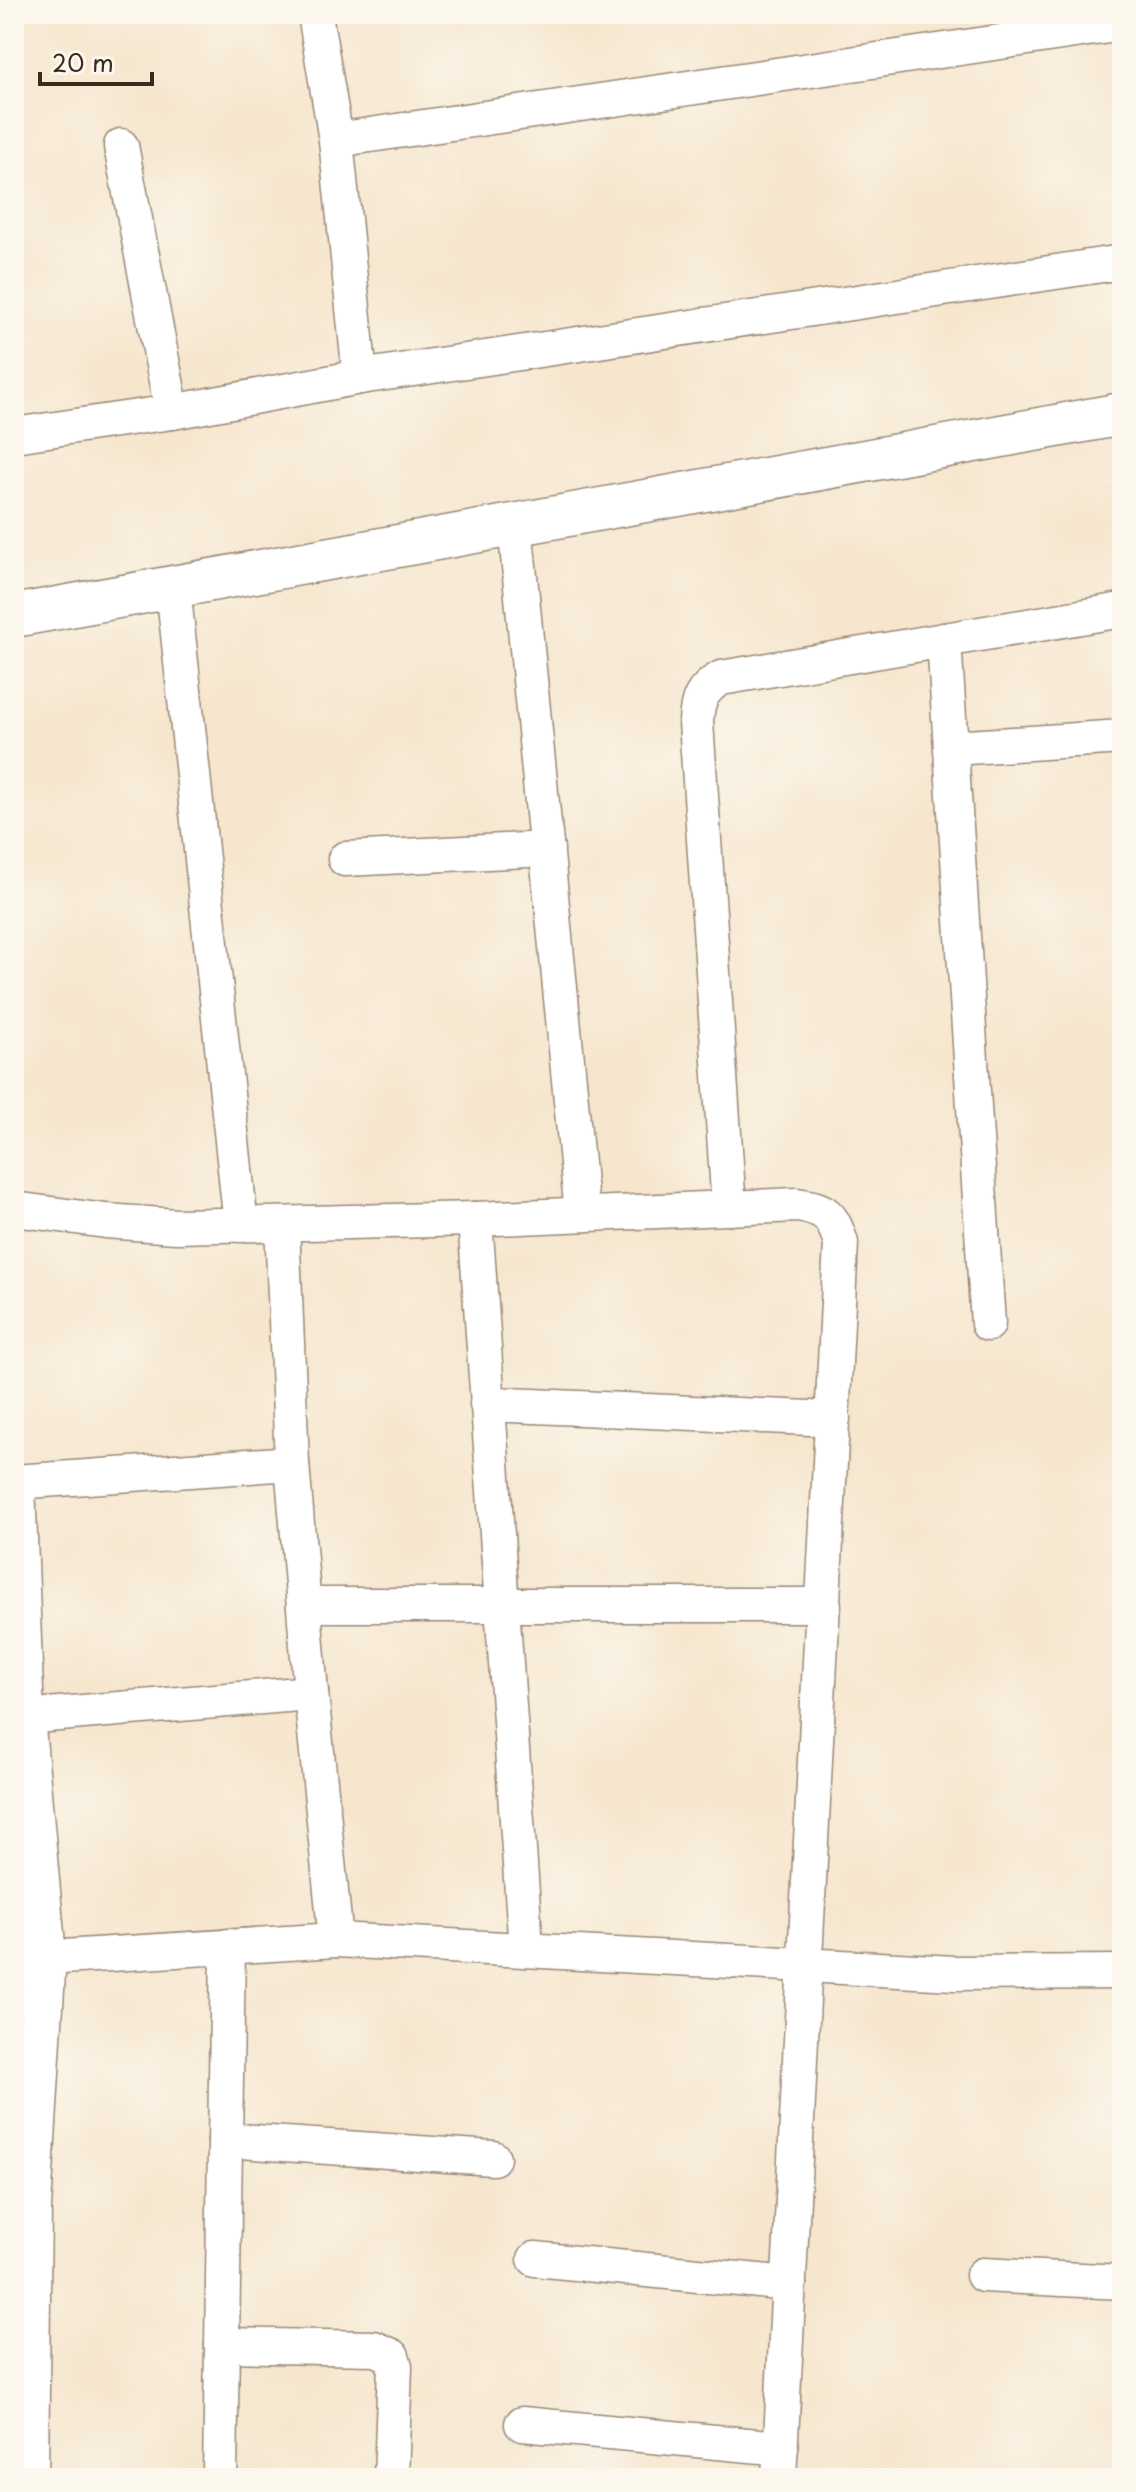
<svg xmlns="http://www.w3.org/2000/svg" width="1136" height="2492" viewBox="0 0 1136 2492" font-family="'Playpen Sans',sans-serif">
	<style>
		.lines { fill: none; stroke-linecap: round; stroke-linejoin: round }
		.minor-casing { stroke: #988876; stroke-width: 37 }
		.tertiary-casing { stroke: #988876; stroke-width: 45 }
		.minor { stroke: #fff; stroke-width: 34 }
		.tertiary { stroke: #fff; stroke-width: 42 }
	</style>
	<rect width="100%" height="100%" fill="#fbf7ec"/>
	<filter id="ink" filterUnits="userSpaceOnUse"><feTurbulence type="fractalNoise" baseFrequency=".0125" numOctaves="2"/><feDisplacementMap in="SourceGraphic" scale="16" xChannelSelector="R" yChannelSelector="G"/><feConvolveMatrix kernelMatrix="1 2 1 2 8 2 1 2 1" color-interpolation-filters="sRGB"/></filter>
	<filter id="wash" filterUnits="userSpaceOnUse"><feTurbulence type="fractalNoise" baseFrequency=".006" numOctaves="4" result="noise"/><feDisplacementMap in="SourceGraphic" scale="32" xChannelSelector="R" yChannelSelector="G"/><feGaussianBlur stdDeviation="1.8" result="paint"/><feColorMatrix in="noise" values="0 0 0 0 0 0 0 0 0 0 0 0 0 0 0 0 0 1.4 0 .05"/><feComposite in="paint" operator="in"/></filter>
	<g filter="url(#wash)">
		<rect width="100%" height="100%" fill="#f6e6ce"/>
	</g>
	<g filter="url(#ink)">
		<g class="lines">
			<defs>
				<g id="minor">
					<polyline points="315,14 336,140 360,377"/>
					<polyline points="336,140 1122,24"/>
					<polyline points="121,146 172,412"/>
					<polyline points="14,435 172,412 360,377 1122,262"/>
					<polyline points="515,525 582,1214"/>
					<polyline points="173,587 241,1225"/>
					<polyline points="944,640 988,1324"/>
					<polyline points="952,748 1122,737"/>
					<polyline points="345,859 547,849"/>
					<path d="M729 1208 696 722C697 700 702 689 721 678L1122 610"/>
					<path d="M14 1209 106 1221 176 1226 475 1219 797 1205C827 1209 832 1215 841 1243L779 2478"/>
					<polyline points="475,1219 526,1950"/>
					<polyline points="282,1224 292,1463 311,1693 336,1940"/>
					<polyline points="487,1404 833,1419"/>
					<polyline points="14,1482 292,1463"/>
					<polyline points="304,1605 824,1605"/>
					<polyline points="23,1717 311,1693"/>
					<polyline points="14,1960 336,1940 954,1973 1122,1972"/>
					<polyline points="225,2140 493,2158"/>
					<polyline points="535,2259 789,2284"/>
					<polyline points="983,2275 1122,2282"/>
					<polyline points="222,2345 374,2348 392,2356 395,2366 391,2478"/>
					<polyline points="522,2424 781,2448"/>
					<polyline points="220,2478 228,1946"/>
				</g>
				<g id="tertiary">
					<polyline points="14,616 1122,414"/>
					<polyline points="14,1485 23,1717 45,1956 30,2207 27,2478"/>
				</g>
			</defs>
			<use href="#minor" class="minor-casing"/>
			<use href="#tertiary" class="tertiary-casing"/>
			<use href="#minor" class="minor"/>
			<use href="#tertiary" class="tertiary"/>
		</g>
	</g>
	<rect width="1136" height="2492" fill="none" stroke="#fbf7ec" stroke-width="48"/>
	<path d="M40 72v12h112v-12" fill="none" stroke="#3b2a1e" stroke-width="4"/>
	<text x="52" y="72" font-size="24" fill="#3b2a1e" stroke="#fbf7ec" stroke-width="6" paint-order="stroke">20 m</text>
</svg>
